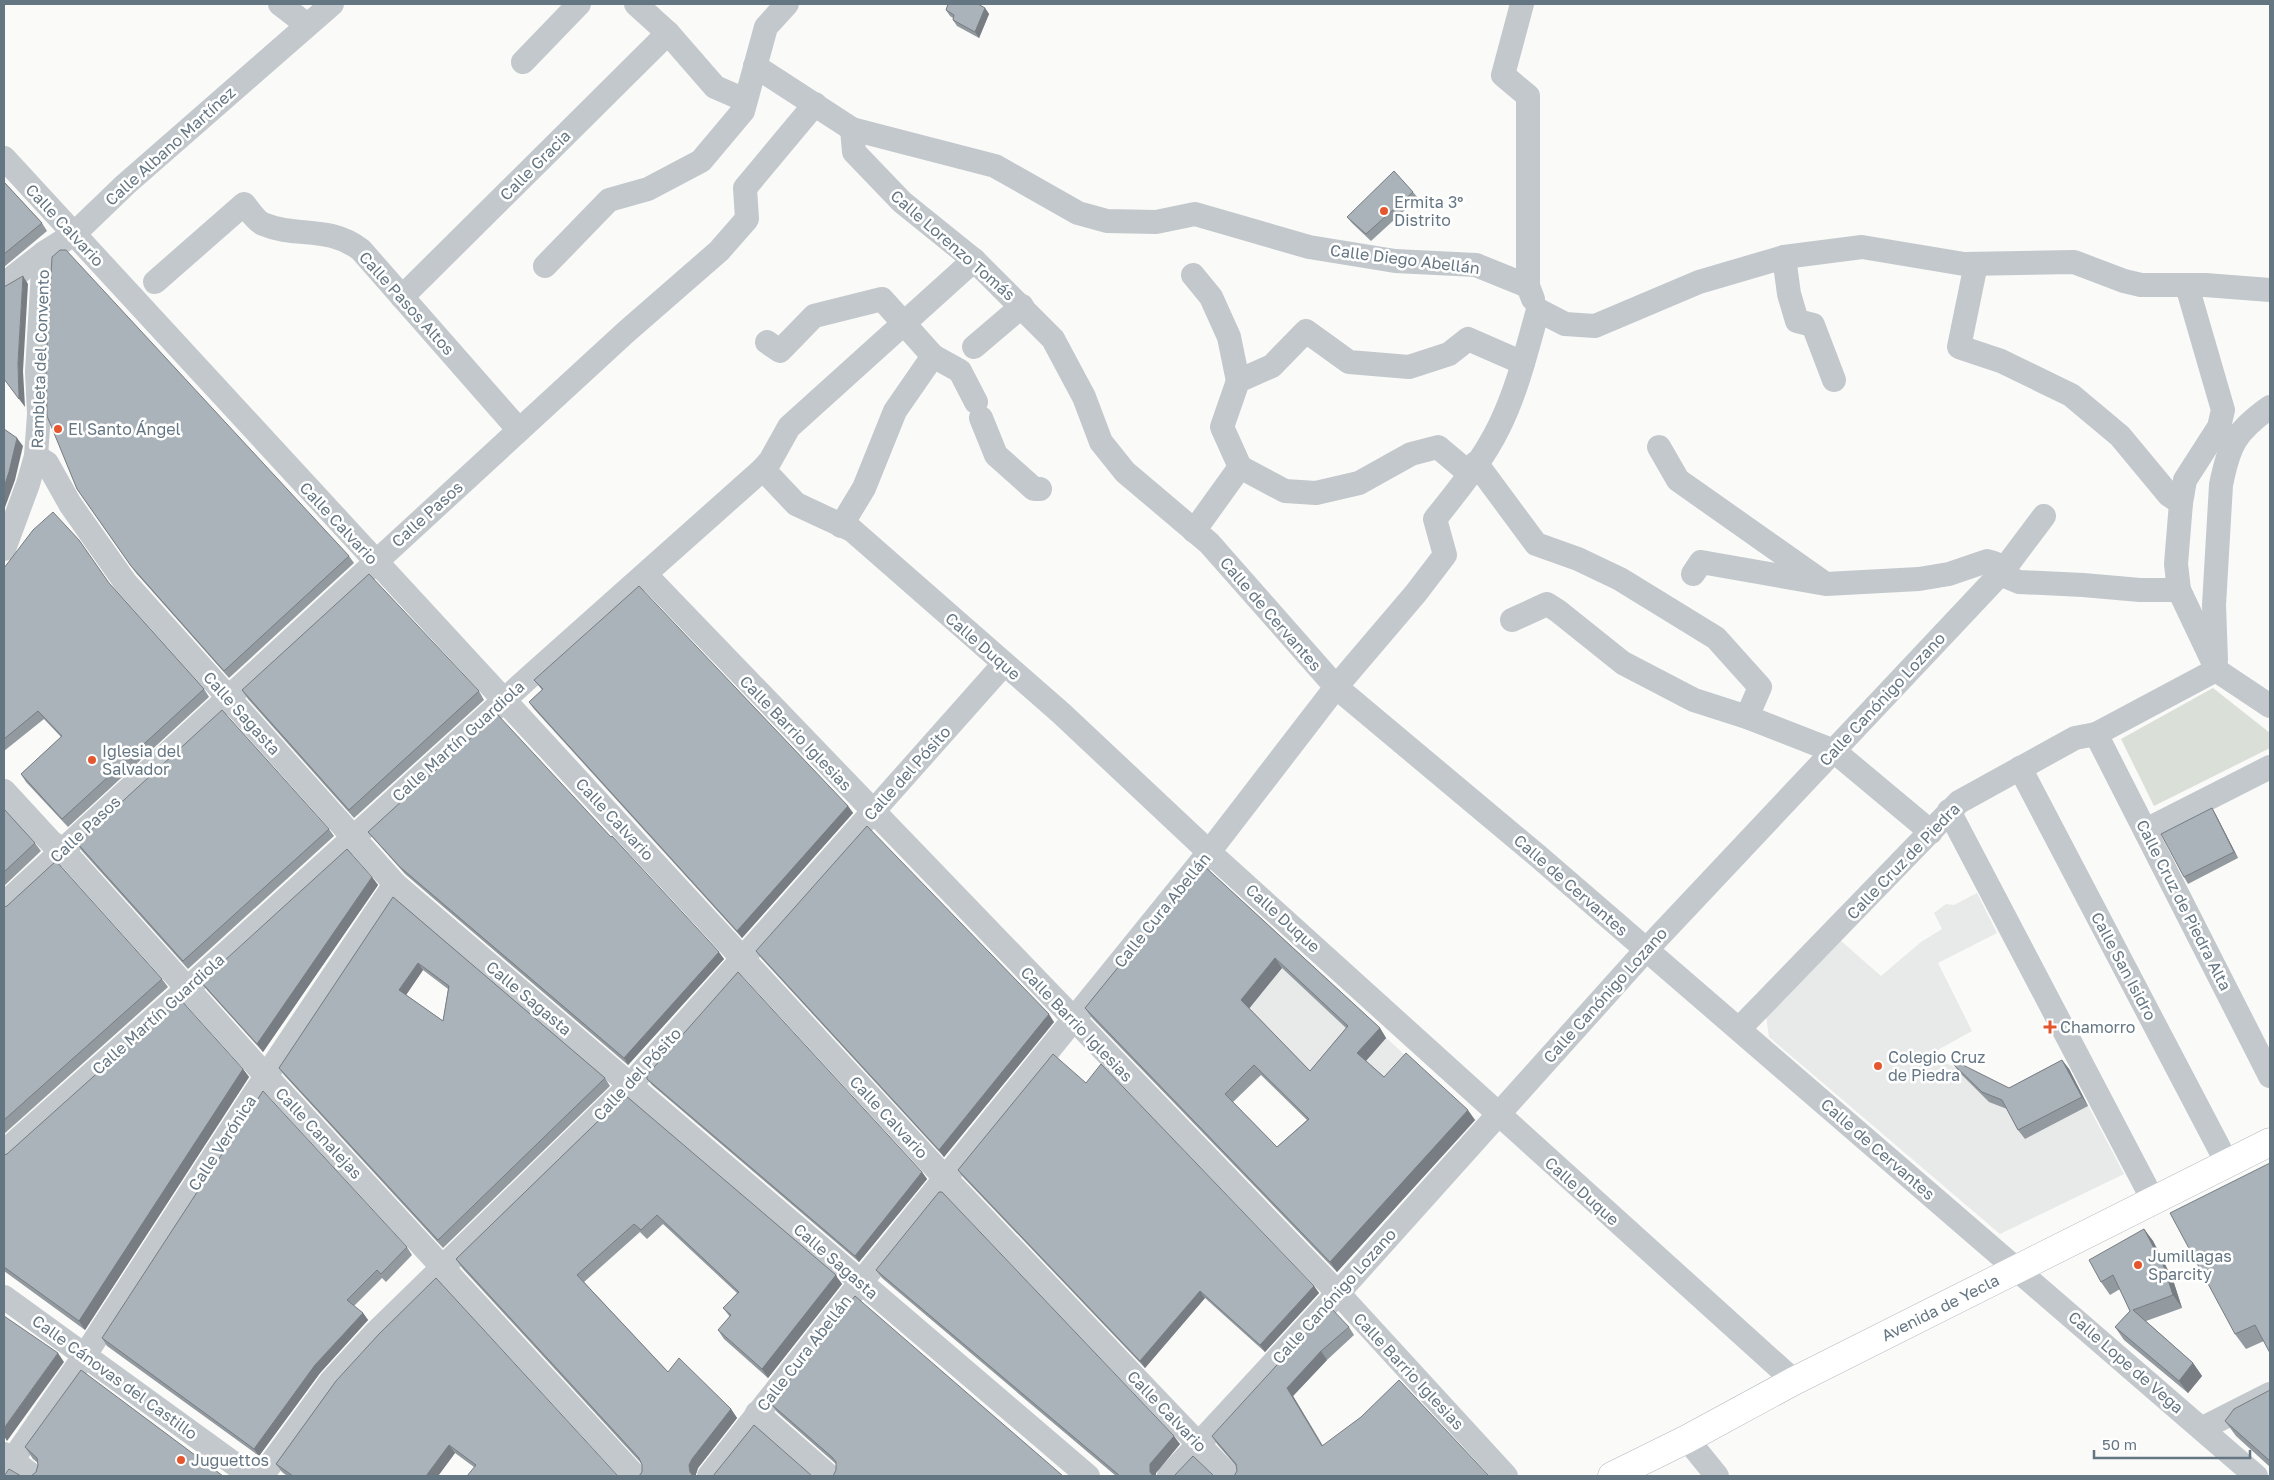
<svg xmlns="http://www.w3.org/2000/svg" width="2274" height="1480" viewBox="0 0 2274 1480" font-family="'Golos Text',sans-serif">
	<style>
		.built { fill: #e8e9e9 }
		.green { fill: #dadfd7 }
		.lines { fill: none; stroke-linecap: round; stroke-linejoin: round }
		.major-casing { stroke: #b5babe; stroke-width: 29 }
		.minor { stroke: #c3c8cc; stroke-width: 24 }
		.major { stroke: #fff; stroke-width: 28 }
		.wall { fill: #929a9f; fill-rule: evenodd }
		.shaded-wall { fill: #777d82 }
		.building { fill: #aab3b9; stroke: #777d82; fill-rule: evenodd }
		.poi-dot { fill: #e4572e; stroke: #fff; stroke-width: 2 }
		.labels { text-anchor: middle; stroke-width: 5; stroke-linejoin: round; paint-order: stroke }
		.street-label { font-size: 16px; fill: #657683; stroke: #fff }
		.poi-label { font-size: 16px; fill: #657683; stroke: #fff; text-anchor: start }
	</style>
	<rect width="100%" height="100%" fill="#fafaf8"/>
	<g class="built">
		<polygon points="1977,893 1997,933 1938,963 1972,1031 1936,1051 1946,1063 2016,1097 2069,1069 2124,1174 2000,1234 1769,1037 1766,1015 1840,940 1881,976 1921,942 1942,929 1934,913 1946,904 1954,905"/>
		<polygon points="1266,928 1476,1120 1404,1198 1209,998"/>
	</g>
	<polygon class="green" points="2213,688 2270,733 2270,748 2154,806 2121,739"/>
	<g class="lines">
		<defs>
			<g id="major">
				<path id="s1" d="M1612 1476 1687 1439 1794 1381 2270 1142"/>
			</g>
		</defs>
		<use href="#major" class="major-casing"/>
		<g class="minor">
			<polyline points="280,4 306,24"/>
			<polyline points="636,4 668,33 715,87 745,100"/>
			<polyline points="1522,4 1503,75 1528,96 1528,286 1533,299"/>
			<polyline points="523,62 579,4"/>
			<polyline points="755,66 852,129 995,166 1078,213 1107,221 1156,222 1195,214 1309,247 1395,261 1476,265 1528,286"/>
			<polyline points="852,129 854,152 902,202 974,260 1053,339 1084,397 1101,442 1125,472 1209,543 1336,687 1539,857 2256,1476"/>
			<polyline points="4,158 946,1179 1229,1476"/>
			<polyline points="1784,257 1789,294 1797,321 1813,325 1834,380"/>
			<polyline points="1976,264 1959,347 2001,361 2071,395 2120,436 2169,495 2181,503"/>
			<polyline points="545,266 609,200 648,189 701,161 743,111 766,27 787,4"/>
			<polyline points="1193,275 1211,297 1229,337 1238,381"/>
			<path d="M155 282 244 204C249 210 256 221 263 224 296 238 329 225 361 250L519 430"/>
			<polyline points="4,284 44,253 74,234 126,184 332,4"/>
			<polyline points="2187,286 2223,410 2219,427 2185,480 2181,503 2176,564 2179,590 2216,668"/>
			<polyline points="402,297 668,33"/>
			<polyline points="1538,310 1565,324 1595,326 1699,282 1784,257 1862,247 1964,264 2074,262 2124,281 2141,285 2205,285 2270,290"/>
			<polyline points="767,342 780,351 814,316 882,299 933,356 895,411 864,488 841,526"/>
			<polyline points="974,347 1022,306"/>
			<polyline points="933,356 960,371 976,402"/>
			<polyline points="981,418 996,455 1034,489 1040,489"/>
			<polyline points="1659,447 1678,480 1820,580"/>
			<polyline points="36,456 47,463 70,504 125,582 395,884 1088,1476"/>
			<polyline points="1476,463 1536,544 1578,559 1620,579 1716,638 1760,687 1747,717"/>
			<polyline points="1240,467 1222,427 1238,381 1272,366 1306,331 1349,362 1409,367 1449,354 1468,339 1523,363"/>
			<polyline points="763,469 796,504 852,530 1061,713 1209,852 1794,1381"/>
			<polyline points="1194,531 1240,467 1285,491 1316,493 1359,483 1411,454 1438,447 1470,474"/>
			<polyline points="4,549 28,484 36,456 39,414 37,372 44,253"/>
			<polyline points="1693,574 1701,562 1826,584 1919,579 1949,574 1987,561 1994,563 2007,577 2019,582 2083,585 2140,590 2179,590"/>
			<polyline points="646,575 1338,1293 1506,1476"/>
			<polyline points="1512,620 1547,604 1558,611 1623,663 1694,700 1747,717 1834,751 1931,832"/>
			<path d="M2216 660 2214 605 2221 485C2229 444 2236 431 2270 407"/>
			<polyline points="2096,734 2270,1076"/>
			<polyline points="2020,768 2227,1163"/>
			<polyline points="4,791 51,842 63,850 266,1076 635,1476"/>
			<polyline points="1949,811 2153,1200"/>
			<polyline points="2146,830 2270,767"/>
			<polyline points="4,904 626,332 719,251 747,219 745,188 815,104"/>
			<polyline points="1739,1029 1959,802 2075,738 2096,734 2216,670 2270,706"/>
			<polyline points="4,1152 188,988 535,672 763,469 770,461 789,427 974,260"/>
			<polyline points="4,1297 251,1476"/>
			<polyline points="757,1413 829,1476"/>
			<polyline points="2203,1428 2270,1394"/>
			<polyline points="1687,1439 1717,1476"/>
			<polyline points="4,1454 33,1476"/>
			<polyline points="4,1472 85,1355 266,1076 395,884"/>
			<polyline points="262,1476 331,1381 375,1333 631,1084 1004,664"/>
			<path d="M709 1476 861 1282 1209 852 1336 687 1416 593 1445 555 1435 519C1458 490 1483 460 1499 427 1517 391 1527 349 1538 310"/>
			<polyline points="1169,1476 1338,1293 1646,950 2002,572 2044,516"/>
		</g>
		<use href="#major" class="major"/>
	</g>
	<g class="wall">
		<polygon points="985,8 989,14 979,38 957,26 953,20 953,18 950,16 946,10"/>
		<polygon points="4,182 42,223 47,231 4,267"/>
		<polygon points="1413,192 1418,198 1371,241 1352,223 1347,217"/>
		<polygon points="77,489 349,556 354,563 229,678 136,573"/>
		<polygon points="4,568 109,583 204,689 209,697 68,827 26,782 21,774 61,737 44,719 4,751"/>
		<polygon points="534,680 848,806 853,813 742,938 534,709 529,702 542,690"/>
		<polygon points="242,690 479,691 484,700 354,818 248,699"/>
		<polygon points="2212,808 2216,815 2238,858 2188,884 2184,877"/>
		<polygon points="4,809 35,843 41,851 4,886"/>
		<polygon points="329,829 334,836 188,969 82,851 77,843"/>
		<polygon points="368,832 611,837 724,959 628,1065 405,874 373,838"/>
		<path d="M1202 864 1380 1028 1386 1038 1366 1061 1384 1077 1475 1120 1337 1272 1092 1018 1085 1008ZM1282 968 1346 1028 1310 1071 1249 1008ZM1261 1075 1307 1120 1277 1147 1233 1102Z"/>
		<polygon points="372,877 378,885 263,1052 207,990 201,982"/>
		<path d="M393 897 605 1078 610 1086 443 1248 284 1075 279 1068ZM423 970 448 989 443 1021 406 995Z"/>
		<polygon points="4,907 162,979 168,987 4,1134"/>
		<polygon points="756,951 1054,1022 944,1157 761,958"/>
		<polygon points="2062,1060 2069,1069 2088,1106 2025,1139 2018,1130 2007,1109 1989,1102 1960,1073 1953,1064 2009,1088"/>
		<polygon points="243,1069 249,1077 85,1330 4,1271 4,1155"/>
		<polygon points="647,1079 922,1172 927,1179 859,1262 652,1085"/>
		<polygon points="625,1095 842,1284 768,1378 724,1339 718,1330 730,1317 723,1308 737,1293 663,1224 647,1239 640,1232 584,1282 668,1372 731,1409 737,1418 698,1468 696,1474 696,1476 639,1476 642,1472 642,1465 641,1463 462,1268 456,1259"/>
		<polygon points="2270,1163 2264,1341 2246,1349 2235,1334"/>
		<polygon points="958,1170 1314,1286 1319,1293 1265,1352 1205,1298 1145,1368 963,1177"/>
		<polygon points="2144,1229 2153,1241 2173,1280 2182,1308 2146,1321 2193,1363 2202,1376 2188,1393 2124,1340 2115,1327 2130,1311 2120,1289 2110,1295 2101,1282"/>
		<polygon points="407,1247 412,1255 386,1282 382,1278 354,1306 363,1313 368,1320 320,1373 259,1456 107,1346 102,1338"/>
		<polygon points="876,1270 1180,1444 1156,1473 1156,1476 1116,1476 882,1278"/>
		<polygon points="1349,1327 1354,1335 1327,1360 1293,1396 1323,1446 1489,1476 1236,1466 1217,1444 1212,1436"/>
		<polygon points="336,1381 618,1476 474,1467 455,1453 438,1476 287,1476 282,1472 276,1464"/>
		<polygon points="2270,1390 2270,1467 2236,1436 2225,1421"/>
		<polygon points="771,1404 1063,1476 836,1470 836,1464 777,1412"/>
		<polygon points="25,1447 223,1476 36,1472 38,1465 38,1463 33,1459"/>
	</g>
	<g class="shaded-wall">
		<polygon points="985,8 989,14 979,38 975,32"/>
		<polygon points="23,276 28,284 23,371 25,407 19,399 18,363"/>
		<polygon points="17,438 23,446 15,480 4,510 4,487"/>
		<polygon points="848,806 853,813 742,938 737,931"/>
		<polygon points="2212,808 2216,815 2238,858 2234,852"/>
		<polygon points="372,877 378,885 263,1052 257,1044"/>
		<polygon points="719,952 724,959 628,1065 624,1058"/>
		<polygon points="1275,958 1282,968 1248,1010 1241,1000"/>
		<polygon points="418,963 423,970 404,998 399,990"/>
		<polygon points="1049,1014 1054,1022 944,1157 939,1150"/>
		<polygon points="1380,1028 1386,1038 1364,1063 1357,1053"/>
		<polygon points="2062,1060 2069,1069 2088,1106 2082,1097"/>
		<polygon points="243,1069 249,1077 85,1330 79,1321"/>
		<polygon points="1468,1110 1475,1120 1337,1272 1330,1262"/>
		<polygon points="922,1172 927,1179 859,1262 855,1256"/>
		<polygon points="2144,1229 2153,1241 2173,1280 2182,1308 2173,1295"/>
		<polygon points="836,1275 842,1284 768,1378 762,1369"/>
		<polygon points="1314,1286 1319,1293 1265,1352 1260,1345"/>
		<polygon points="1200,1291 1205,1298 1145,1368 1140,1361"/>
		<polygon points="363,1313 368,1320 320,1373 259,1456 254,1449 315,1365"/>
		<polygon points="1321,1351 1327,1360 1293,1396 1328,1454 1287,1388"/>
		<polygon points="58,1353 64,1362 7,1441 4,1436 4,1428"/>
		<polygon points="2193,1363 2202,1376 2188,1393 2179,1381"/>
		<polygon points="731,1409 737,1418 698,1468 696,1474 696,1476 693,1476 690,1472 689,1465 692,1459"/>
		<polygon points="1174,1436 1180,1444 1156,1473 1156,1476 1153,1476 1150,1472 1150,1464"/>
		<polygon points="449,1445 455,1453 438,1476 426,1476"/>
	</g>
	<g class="building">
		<polygon points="948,4 978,4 985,8 975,32 953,20 954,15 946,10"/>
		<polygon points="1394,171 1413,192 1366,234 1347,217"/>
		<polygon points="4,182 42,223 4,254"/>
		<polygon points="60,250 66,250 349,556 224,671 131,566 77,489 47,416 46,365 52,257"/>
		<polygon points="23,276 18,363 19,399 4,379 4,287"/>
		<polygon points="4,429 17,438 9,472 4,487"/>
		<polygon points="53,512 79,540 109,583 204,689 62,819 21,774 62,736 38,711 4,739 4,568 33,530"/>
		<polygon points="369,574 479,691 349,810 242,690"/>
		<polygon points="639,586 848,806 737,931 529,702 543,689 534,680"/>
		<polygon points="222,710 329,829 183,961 77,843"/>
		<polygon points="497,714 611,837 612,836 719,952 624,1058 400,867 368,832"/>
		<polygon points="2212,808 2234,852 2184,877 2161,834"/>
		<polygon points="4,809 35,843 4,872"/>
		<polygon points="867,826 1049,1014 939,1150 756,951"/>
		<polygon points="347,849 372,877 257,1044 201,982"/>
		<polygon points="56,861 162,979 4,1120 4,907 7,906"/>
		<path d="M1202 864 1380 1028 1357 1053 1384 1077 1406 1053 1468 1110 1330 1262 1085 1008ZM1275 958 1348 1026 1310 1071 1241 1000ZM1254 1065 1309 1119 1277 1147 1225 1094Z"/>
		<path d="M393 897 605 1078 438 1240 279 1068ZM418 963 449 986 443 1021 399 990Z"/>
		<polygon points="738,972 922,1172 855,1256 647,1079 647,1075"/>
		<polygon points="180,999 243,1069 79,1321 4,1267 4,1155 7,1154"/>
		<polygon points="1053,1054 1086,1083 1101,1064 1314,1286 1260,1345 1200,1291 1140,1361 958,1170"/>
		<polygon points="2062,1060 2082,1097 2018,1130 2002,1100 1982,1092 1953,1064 1955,1061 2009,1088"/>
		<polygon points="263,1091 407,1247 381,1274 377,1270 347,1300 363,1313 315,1365 254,1449 102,1338"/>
		<polygon points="625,1095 836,1275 762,1369 718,1330 731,1315 723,1308 739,1292 657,1215 641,1230 634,1224 577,1275 668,1372 679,1358 731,1409 692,1459 689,1465 690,1472 693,1476 639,1476 642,1472 642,1465 639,1458 456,1259"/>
		<polygon points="2270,1163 2270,1353 2255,1325 2235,1334 2170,1213"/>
		<polygon points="939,1192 942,1192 1174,1436 1150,1464 1150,1472 1153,1476 1120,1476 876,1270"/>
		<polygon points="2144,1229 2164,1267 2173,1295 2133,1310 2193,1363 2179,1381 2115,1327 2130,1311 2113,1275 2101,1282 2089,1260"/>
		<polygon points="436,1278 618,1476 467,1476 476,1465 449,1445 426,1476 293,1476 276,1464 336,1381 379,1334"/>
		<polygon points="855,1296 1063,1476 833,1476 836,1470 836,1462 832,1457 771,1404"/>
		<polygon points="1330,1307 1349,1327 1321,1351 1287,1388 1322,1446 1361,1417 1399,1380 1489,1476 1234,1476 1237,1471 1236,1464 1212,1436"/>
		<polygon points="4,1316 58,1353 4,1428"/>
		<polygon points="81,1370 223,1476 31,1476 36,1472 38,1465 37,1458 25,1447"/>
		<polygon points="2270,1390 2270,1461 2225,1421 2234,1409"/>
		<polygon points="754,1425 812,1476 713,1476"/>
		<polygon points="1193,1456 1214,1476 1174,1476"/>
		<polygon points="9,1469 21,1476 4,1476"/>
	</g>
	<g class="poi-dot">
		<circle cx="1384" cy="211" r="5"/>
		<circle cx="58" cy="429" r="5"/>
		<circle cx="92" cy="760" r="5"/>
		<path d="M2047.5 1019.5h5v5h5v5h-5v5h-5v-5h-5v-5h5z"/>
		<circle cx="1878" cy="1066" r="5"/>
		<circle cx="2138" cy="1265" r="5"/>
		<circle cx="181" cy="1460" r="5"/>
	</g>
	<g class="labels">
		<g class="street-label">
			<text transform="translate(170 146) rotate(-42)" y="6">Calle Albano Martínez</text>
			<text transform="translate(535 165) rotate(-45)" y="6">Calle Gracia</text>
			<text transform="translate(65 225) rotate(47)" y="6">Calle Calvario</text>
			<text transform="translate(953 245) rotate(41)" y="6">Calle Lorenzo Tomás</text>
			<text transform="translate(1405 259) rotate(7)" y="6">Calle Diego Abellán</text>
			<text transform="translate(407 303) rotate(48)" y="6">Calle Pasos Altos</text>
			<text transform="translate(40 359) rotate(-88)" y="6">Rambleta del Convento</text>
			<text transform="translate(427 514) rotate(-42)" y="6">Calle Pasos</text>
			<text transform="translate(339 523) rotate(47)" y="6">Calle Calvario</text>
			<text transform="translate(1271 614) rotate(49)" y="6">Calle de Cervantes</text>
			<text transform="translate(983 646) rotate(41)" y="6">Calle Duque</text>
			<text transform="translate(1882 699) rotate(-47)" y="6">Calle Canónigo Lozano</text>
			<text transform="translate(242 713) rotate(48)" y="6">Calle Sagasta</text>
			<text transform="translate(796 733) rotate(46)" y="6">Calle Barrio Iglesias</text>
			<text transform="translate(458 741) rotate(-42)" y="6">Calle Martín Guardiola</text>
			<text transform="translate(907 773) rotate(-48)" y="6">Calle del Pósito</text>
			<text transform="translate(615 819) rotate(47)" y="6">Calle Calvario</text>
			<text transform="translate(85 829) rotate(-43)" y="6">Calle Pasos</text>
			<text transform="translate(1903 861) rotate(-46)" y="6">Calle Cruz de Piedra</text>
			<text transform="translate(1571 885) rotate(41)" y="6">Calle de Cervantes</text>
			<text transform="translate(2184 905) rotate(63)" y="6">Calle Cruz de Piedra Alta</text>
			<text transform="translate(1162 910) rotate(-51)" y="6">Calle Cura Abellán</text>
			<text transform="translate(1283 918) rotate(42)" y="6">Calle Duque</text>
			<text transform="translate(2124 966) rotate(62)" y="6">Calle San Isidro</text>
			<text transform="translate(1605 995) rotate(-48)" y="6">Calle Canónigo Lozano</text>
			<text transform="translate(529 998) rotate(40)" y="6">Calle Sagasta</text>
			<text transform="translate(158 1014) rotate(-42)" y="6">Calle Martín Guardiola</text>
			<text transform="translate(1077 1024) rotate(46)" y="6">Calle Barrio Iglesias</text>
			<text transform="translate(637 1074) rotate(-47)" y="6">Calle del Pósito</text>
			<text transform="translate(889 1117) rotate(47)" y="6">Calle Calvario</text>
			<text transform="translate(319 1133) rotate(47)" y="6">Calle Canalejas</text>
			<text transform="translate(222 1143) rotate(-57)" y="6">Calle Verónica</text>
			<text transform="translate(1878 1149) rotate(41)" y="6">Calle de Cervantes</text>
			<text transform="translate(1582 1191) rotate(42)" y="6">Calle Duque</text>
			<text transform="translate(836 1261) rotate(41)" y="6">Calle Sagasta</text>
			<text transform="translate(1334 1296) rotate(-48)" y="6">Calle Canónigo Lozano</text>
			<text dy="6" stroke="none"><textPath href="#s1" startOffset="369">Avenida de Yecla</textPath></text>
			<text transform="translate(804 1353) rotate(-52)" y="6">Calle Cura Abellán</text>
			<text transform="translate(2126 1362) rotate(41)" y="6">Calle Lope de Vega</text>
			<text transform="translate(1409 1371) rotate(47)" y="6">Calle Barrio Iglesias</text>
			<text transform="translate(115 1377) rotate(36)" y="6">Calle Cánovas del Castillo</text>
			<text transform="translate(1167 1411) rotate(46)" y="6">Calle Calvario</text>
		</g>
		<g class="poi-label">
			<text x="1394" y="208">Ermita 3º<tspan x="1394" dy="18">Distrito</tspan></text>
			<text x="68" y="435">El Santo Ángel</text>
			<text x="102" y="757">Iglesia del<tspan x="102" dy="18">Salvador</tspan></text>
			<text x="2060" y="1033">Chamorro</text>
			<text x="1888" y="1063">Colegio Cruz<tspan x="1888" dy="18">de Piedra</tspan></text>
			<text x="2148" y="1262">Jumillagas<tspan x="2148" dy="18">Sparcity</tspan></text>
			<text x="191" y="1466">Juguettos</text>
		</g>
	</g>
	<rect width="2274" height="1480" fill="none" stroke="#657683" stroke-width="10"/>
	<path d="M2094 1450v8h156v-8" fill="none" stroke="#657683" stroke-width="2.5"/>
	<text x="2102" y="1450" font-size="15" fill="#657683" stroke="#ffffff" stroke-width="4" paint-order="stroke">50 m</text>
</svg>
